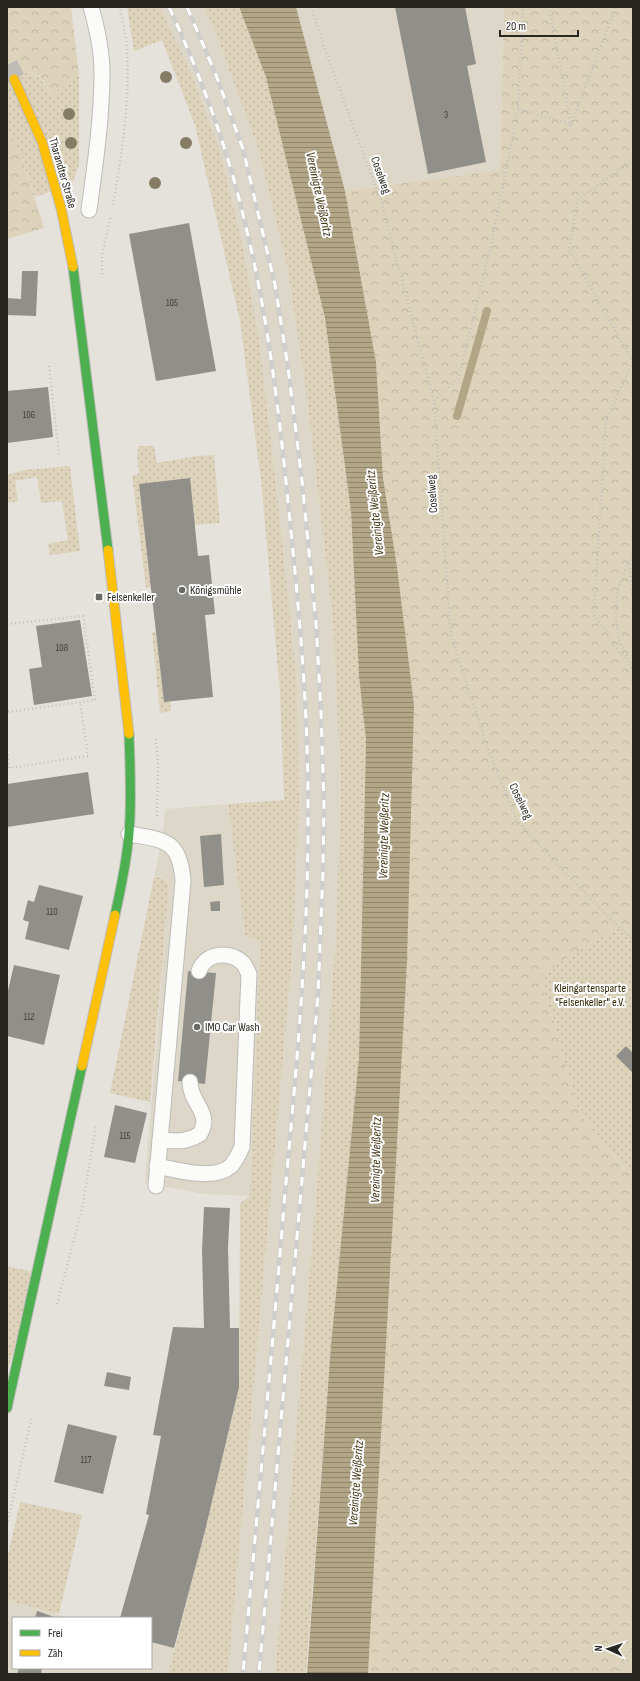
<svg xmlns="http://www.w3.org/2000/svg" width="640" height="1681" viewBox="0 0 640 1681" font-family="'Sofia Sans Condensed',sans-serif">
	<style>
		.built { fill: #dcd7c8 }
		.green { fill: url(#green-dots) }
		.forest { fill: url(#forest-crowns) }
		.water { fill: url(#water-rules) }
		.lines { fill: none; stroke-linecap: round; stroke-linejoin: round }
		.stream { stroke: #b2a687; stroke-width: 8 }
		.building { fill: #918f8a }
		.secondary-tunnel { stroke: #bfbcb6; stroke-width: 22; stroke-dasharray: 22 11; stroke-linecap: butt }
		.lane-casing { stroke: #bdbbb6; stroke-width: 17 }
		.fast-casing { stroke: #bdbbb6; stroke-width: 11 }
		.slow-casing { stroke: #bdbbb6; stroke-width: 11 }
		.path { stroke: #c2c1be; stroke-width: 2.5; stroke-dasharray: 1 3; stroke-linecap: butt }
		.lane { stroke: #fbfbfa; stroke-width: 15 }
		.fast { stroke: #4caf50; stroke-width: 9 }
		.slow { stroke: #ffc107; stroke-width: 9 }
		.rail-casing { stroke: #cfcecd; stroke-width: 4.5 }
		.rail { stroke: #fff; stroke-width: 3; stroke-dasharray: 9; stroke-linecap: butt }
		.tree { fill: #847c64 }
		.poi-dot { fill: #6a6862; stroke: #fff; stroke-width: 1.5 }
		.labels { text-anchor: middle; stroke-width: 4; stroke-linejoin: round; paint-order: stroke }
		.number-label { font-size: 10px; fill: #42403b }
		.street-label { font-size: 12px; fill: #282621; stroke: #fff }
		.poi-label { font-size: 12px; fill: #282621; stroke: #fff; text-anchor: start }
		.park-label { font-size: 12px; fill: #342803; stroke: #fff }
		.water-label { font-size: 13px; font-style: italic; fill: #423612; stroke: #fff }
	</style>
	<defs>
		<pattern id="green-dots" width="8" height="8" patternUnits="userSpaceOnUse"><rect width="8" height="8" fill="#ddd3bb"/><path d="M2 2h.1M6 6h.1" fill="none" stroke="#beb5a0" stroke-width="1.8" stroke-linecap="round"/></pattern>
		<pattern id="forest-crowns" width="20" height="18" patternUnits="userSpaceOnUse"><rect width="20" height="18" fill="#ddd3bb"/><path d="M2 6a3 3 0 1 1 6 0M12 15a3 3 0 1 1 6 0" fill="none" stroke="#beb5a0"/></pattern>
		<pattern id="water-rules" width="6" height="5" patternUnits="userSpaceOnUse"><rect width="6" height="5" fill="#b2a687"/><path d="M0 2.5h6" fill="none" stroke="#91876e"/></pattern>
	</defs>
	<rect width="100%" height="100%" fill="#e5e2db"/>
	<g class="built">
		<polygon points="160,7 203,7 215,31 258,148 288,271 307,398 333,622 341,785 336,935 316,1199 275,1674 228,1674 293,946 299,804 297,684 280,520 260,346 242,242 220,151 192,75"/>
		<polygon points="296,7 504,7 500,170 345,191"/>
		<polygon points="228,804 245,935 260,943 250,1196 204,1194 145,1183 169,887 167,881 162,877 154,876 162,840 165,809"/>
		<polygon points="7,1600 71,1618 13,1618 13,1668 151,1668 151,1642 174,1648 168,1674 7,1674"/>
	</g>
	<g class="green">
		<polygon points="127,7 160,7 192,75 220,151 242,242 260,346 280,520 297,684 299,804 293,946 228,1674 168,1674 205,1531 239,1387 240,1203 250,1196 260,943 245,935 228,804 284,800 280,691 261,480 240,321 195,125 162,40 134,51"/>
		<polygon points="203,7 239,7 266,77 325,318 351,511 359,676 366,740 359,1057 331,1345 306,1674 275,1674 316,1199 336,935 341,785 333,622 307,398 288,271 258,148 215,31"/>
		<path d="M22 70C41 76 43 80 52 97L63 85 79 75V165L72 184 35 197 22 158 7 125V77L10 73Z"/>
		<polygon points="139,446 154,446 157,463 197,456 214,455 220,523 195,525 151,587 146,588 132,475 139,474 137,455"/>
		<polygon points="70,466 80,551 50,555 48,544 68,540 62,501 41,503 37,477 15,481 18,501 7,503 7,475 25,470"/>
		<polygon points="152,632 156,632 164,702 170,701 171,711 160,713"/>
		<path d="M154 877C163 877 166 879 169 887L150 1102 110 1093Z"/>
		<polygon points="618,926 633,939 633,1166 626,1170 579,1112 540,975"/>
		<polygon points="7,1266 37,1273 7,1372"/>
		<polygon points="20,1502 82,1515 59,1614 7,1600 7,1560"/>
	</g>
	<g class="forest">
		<path d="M7 7H71L79 75 63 85 52 97C50 93 48 88 45 83 37 72 18 65 7 77Z"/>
		<polygon points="504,7 633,7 633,939 618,927 540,975 579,1112 625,1170 633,1166 633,1674 368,1674 391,1251 383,477 376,362 345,191 500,170"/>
		<polygon points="7,125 22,158 44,228 7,239"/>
	</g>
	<polygon class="water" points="239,7 296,7 345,191 376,362 383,478 397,567 414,705 407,961 368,1674 307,1674 331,1345 359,1057 366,740 359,676 351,511 325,318 266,77"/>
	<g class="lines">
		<polyline class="stream" points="457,416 487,311"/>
	</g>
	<g class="building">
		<polygon points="395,7 465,7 476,64 467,66 486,162 428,174"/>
		<polygon points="189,223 216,371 156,381 129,234"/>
		<polygon points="22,271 38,271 36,316 7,315 7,298 21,299"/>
		<polygon points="48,387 53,437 7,443 7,391"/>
		<polygon points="190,478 198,556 209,555 215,614 205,615 213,697 164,702 139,484"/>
		<polygon points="80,620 92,696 34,705 29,669 42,667 36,626"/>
		<polygon points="88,772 94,814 7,827 7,784"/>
		<polygon points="221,834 224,885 204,887 200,836"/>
		<polygon points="39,885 83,896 69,950 25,939 29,922 23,920 28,900 34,902"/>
		<polygon points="220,901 220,911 211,911 210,902"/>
		<polygon points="14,965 60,975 44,1045 7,1036 7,995"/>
		<polygon points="188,971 216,973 205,1084 178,1081"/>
		<polygon points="626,1046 633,1053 633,1070 632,1072 616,1056"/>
		<polygon points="115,1105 147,1113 135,1163 104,1157"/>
		<polygon points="204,1207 230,1208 228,1247 230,1328 239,1328 239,1387 205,1531 174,1648 151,1642 151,1618 120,1618 149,1515 146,1514 161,1436 153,1435 173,1327 204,1328 202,1251"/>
		<polygon points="107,1372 131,1377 129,1390 104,1386"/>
		<polygon points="68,1424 117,1436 103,1494 54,1482"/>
		<polygon points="37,1611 57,1618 35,1618"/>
		<polygon points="19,1668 42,1668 41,1674 17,1674"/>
	</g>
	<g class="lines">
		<polyline class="secondary-tunnel" points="7,65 14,79"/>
		<defs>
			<g id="lane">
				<path d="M89 210C95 165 102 119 102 73 102 51 97 28 91 7"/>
				<path d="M129 834C165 840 180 840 183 881L156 1186"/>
				<path d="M160 1140C176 1141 186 1143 200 1134 202 1130 204 1125 204 1121 203 1107 190 1099 190 1082"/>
				<path d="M157 1166C177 1170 214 1181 231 1166 236 1160 239 1154 242 1147L249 974C247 970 245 966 243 963 229 950 205 953 199 971"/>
			</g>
			<g id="fast">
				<polyline points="73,267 108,550"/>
				<path d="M115 915C121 888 127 860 129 833 132 800 130 767 129 734"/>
				<polyline points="7,1408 82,1066"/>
			</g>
			<g id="slow">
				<polyline points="14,79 42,142 61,208 73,267"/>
				<polyline points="108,550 129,734"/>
				<polyline points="82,1066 115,915"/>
			</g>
		</defs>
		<use href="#lane" class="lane-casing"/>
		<use href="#fast" class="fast-casing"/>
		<use href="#slow" class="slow-casing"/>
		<g class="path">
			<polyline points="311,7 332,69 381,201 434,401 451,636 488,749 517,821 569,877 618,926 633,939"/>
			<polyline points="549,7 571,125 616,7"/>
			<polyline points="518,109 571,124"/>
			<polyline points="633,159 578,200 569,249 633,362 606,418 594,615 633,671"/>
			<path d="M113 205C122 154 130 101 127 49 126 35 122 21 120 7"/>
			<polyline points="102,274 102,255 111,216"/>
			<polyline points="49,366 59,454"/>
			<polyline points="434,401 459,377 491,245 518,109 523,7"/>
			<polyline points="633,553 629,563 633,595"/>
			<polyline points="629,563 618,588 616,618 619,640 633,668"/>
			<polyline points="139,595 151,593"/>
			<polyline points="7,624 83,616 95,700 7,712"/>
			<polyline points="156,739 158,764 157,818"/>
			<polyline points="7,751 9,768 88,756 80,702"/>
			<polyline points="57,1304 82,1209 96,1125"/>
			<polyline points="7,1525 32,1416"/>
			<polyline points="618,1674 630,1650 633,1648"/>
		</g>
		<use href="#lane" class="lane"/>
		<use href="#fast" class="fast"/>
		<use href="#slow" class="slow"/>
		<defs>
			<g id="rail">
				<path d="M169 7C201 76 228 149 245 223 266 308 277 395 286 482 297 589 308 696 308 803 309 933 297 1063 285 1193 272 1353 257 1514 243 1674"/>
				<polyline points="187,7 216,75 243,149 275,285 288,367 302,481 316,623 321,712 324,804 323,870 318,995 259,1674"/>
			</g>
		</defs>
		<use href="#rail" class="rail-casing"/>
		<use href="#rail" class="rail"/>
	</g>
	<g class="tree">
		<circle cx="166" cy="77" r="6"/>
		<circle cx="69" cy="114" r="6"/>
		<circle cx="71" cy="143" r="6"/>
		<circle cx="186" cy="143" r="6"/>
		<circle cx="155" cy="183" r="6"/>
	</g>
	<g class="poi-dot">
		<circle cx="182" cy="590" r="4"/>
		<rect x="95" y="593" width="8" height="8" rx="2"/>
		<circle cx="197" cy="1027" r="4"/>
	</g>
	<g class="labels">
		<g class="number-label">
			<text x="446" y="118">3</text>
			<text x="172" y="306">105</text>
			<text x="29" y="418">106</text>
			<text x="62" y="651">108</text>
			<text x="52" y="915">110</text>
			<text x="29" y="1020">112</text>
			<text x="125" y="1139">115</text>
			<text x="86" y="1463">117</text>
		</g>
		<g class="street-label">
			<text transform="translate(63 173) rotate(74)" y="4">Tharandter Straße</text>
			<text transform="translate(381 175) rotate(70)" y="4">Coselweg</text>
			<text transform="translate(432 494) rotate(-94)" y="4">Coselweg</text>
			<text transform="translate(521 801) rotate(64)" y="4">Coselweg</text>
		</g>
		<g class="poi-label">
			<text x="190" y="594">Königsmühle</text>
			<text x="107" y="601">Felsenkeller</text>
			<text x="205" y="1031">IMO Car Wash</text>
		</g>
		<g class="park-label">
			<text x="590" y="992">Kleingartensparte<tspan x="590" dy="14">"Felsenkeller" e.V.</tspan></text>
		</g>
		<g class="water-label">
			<text transform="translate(320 194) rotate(78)" y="5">Vereinigte Weißeritz</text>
			<text transform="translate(374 513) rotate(-96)" y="5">Vereinigte Weißeritz</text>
			<text transform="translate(383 836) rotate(-89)" y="5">Vereinigte Weißeritz</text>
			<text transform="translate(375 1160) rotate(-89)" y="5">Vereinigte Weißeritz</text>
			<text transform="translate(355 1483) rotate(-86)" y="5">Vereinigte Weißeritz</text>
		</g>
	</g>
	<rect width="640" height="1681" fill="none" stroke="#282621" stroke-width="16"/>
	<rect x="12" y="1617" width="140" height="52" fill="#ffffff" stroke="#a9a8a6"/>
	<rect x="20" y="1630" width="20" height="6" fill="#4caf50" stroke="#a9a8a6"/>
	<text x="48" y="1637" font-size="12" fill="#282621">Frei</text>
	<rect x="20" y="1650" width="20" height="6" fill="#ffc107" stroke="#a9a8a6"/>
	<text x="48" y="1657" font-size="12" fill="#282621">Zäh</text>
	<g transform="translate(608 1649) rotate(273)" stroke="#ffffff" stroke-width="3" paint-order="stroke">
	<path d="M0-3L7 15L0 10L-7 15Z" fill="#282621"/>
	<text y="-6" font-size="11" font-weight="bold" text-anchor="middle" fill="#282621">N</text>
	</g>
	<path d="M500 30v6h78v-6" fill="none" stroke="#282621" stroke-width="2"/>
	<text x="506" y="30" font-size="12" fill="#282621" stroke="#ffffff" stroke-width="3" paint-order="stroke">20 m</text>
</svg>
